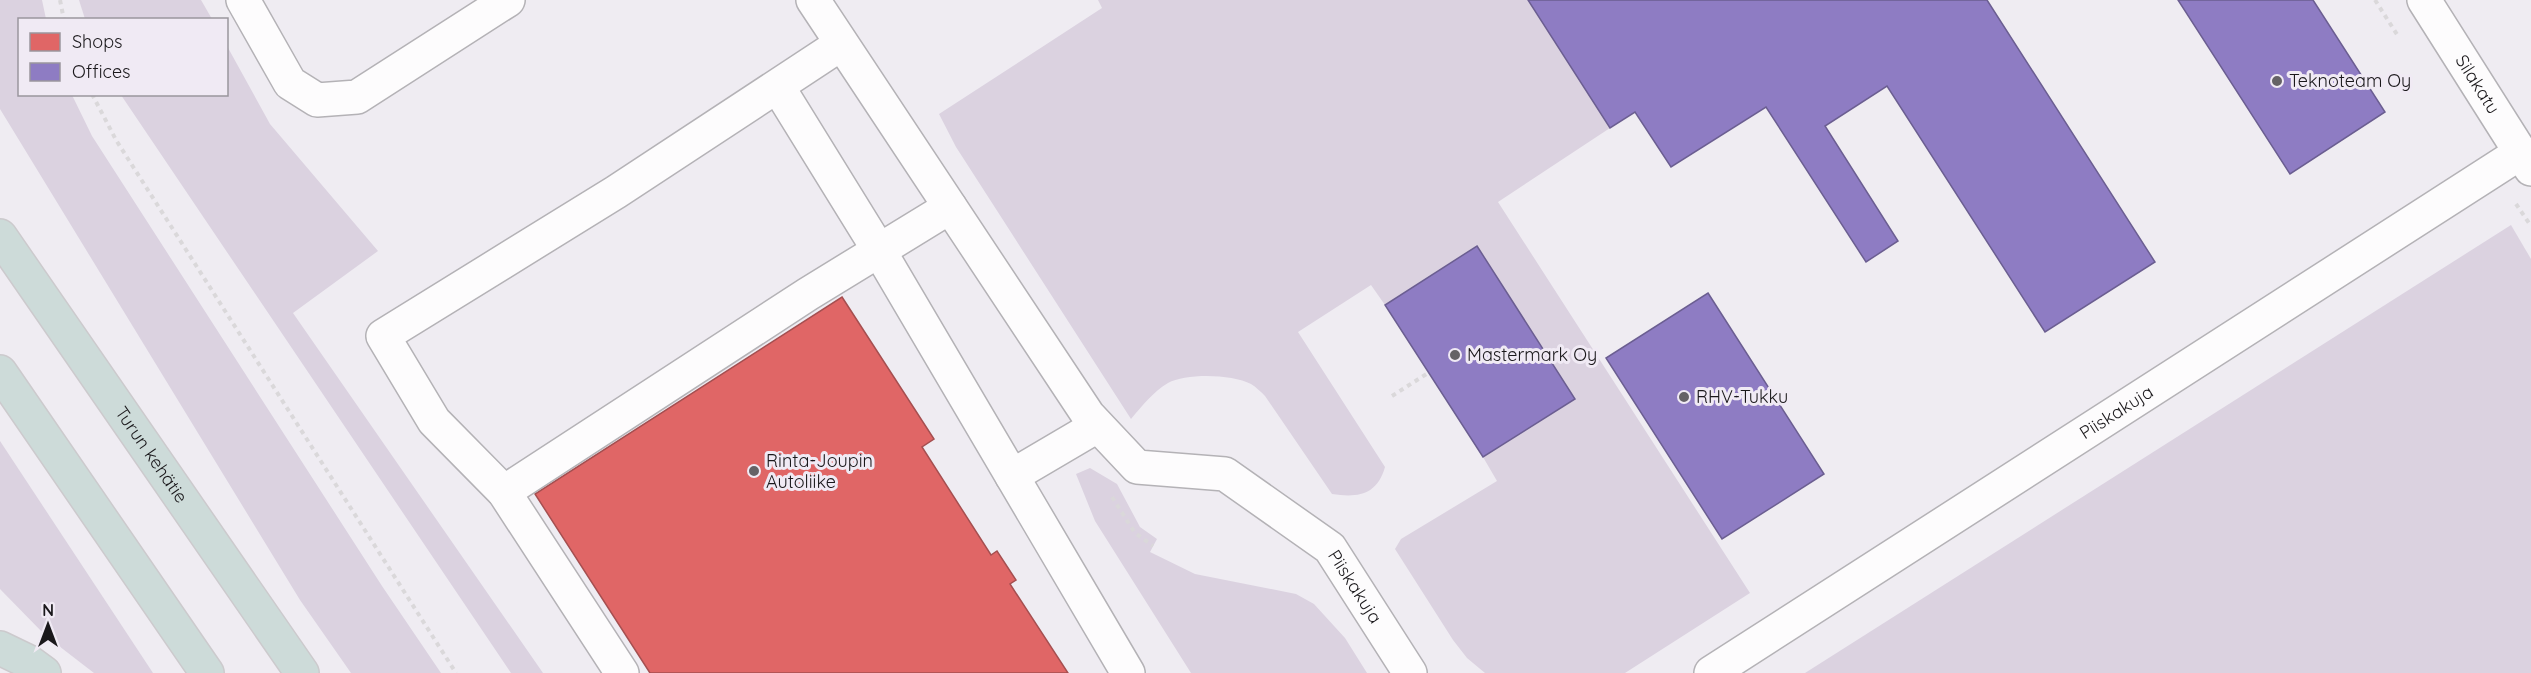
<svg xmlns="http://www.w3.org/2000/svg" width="2531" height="673" viewBox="0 0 2531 673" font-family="Quicksand,sans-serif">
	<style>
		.green { fill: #dbd2e0 }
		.shops { fill: #e06666; stroke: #a54f50; stroke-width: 1.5 }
		.offices { fill: #8e7cc3; stroke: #6b5e91; stroke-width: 1.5 }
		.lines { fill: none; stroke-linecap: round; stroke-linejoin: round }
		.minor-casing { stroke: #b4b2b6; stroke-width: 36 }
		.highway-casing { stroke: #cccacd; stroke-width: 36 }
		.path { stroke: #dad8da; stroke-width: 4; stroke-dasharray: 4.5 4.5; stroke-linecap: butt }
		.minor { stroke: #fdfcfd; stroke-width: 33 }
		.highway { stroke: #cddbd9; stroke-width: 33 }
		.poi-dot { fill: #656266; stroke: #f0eaf4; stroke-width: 2 }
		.labels { text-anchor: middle; stroke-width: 6; stroke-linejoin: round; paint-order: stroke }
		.poi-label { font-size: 18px; fill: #1a181b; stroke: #f0eaf4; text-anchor: start }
		.street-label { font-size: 18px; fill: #1a181b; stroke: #f0eaf4 }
	</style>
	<rect width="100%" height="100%" fill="#efecf2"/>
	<g class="green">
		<polygon points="0,0 42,0 46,19 20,20 20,94 72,95 92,136 382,586 441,673 351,673 300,600 0,109"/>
		<polygon points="79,0 201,0 212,19 85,19"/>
		<path d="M1098 0H1528L1610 128 1498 202 1750 593 1625 673H1485L1467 658 1453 640 1395 549 1401 539 1497 481 1483 457 1575 399 1477 246 1385 305 1371 285 1298 332 1385 467C1377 495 1358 498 1332 494L1265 396C1261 392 1256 387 1251 384 1232 374 1186 373 1168 383 1153 392 1142 406 1131 419L956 147 939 114 1102 8Z"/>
		<polygon points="227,46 270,124 378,251 293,313 543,673 511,673 121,95 226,94"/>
		<polygon points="2511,225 2531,259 2531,673 1805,673"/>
		<polygon points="0,441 153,673 94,673 46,636 0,589"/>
		<polygon points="1090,468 1117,484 1140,527 1157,539 1150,552 1195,574 1296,594 1314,604 1345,638 1367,673 1191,673 1095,521 1076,474"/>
	</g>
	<polygon class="shops" points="842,297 934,439 922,447 991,555 997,551 1016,580 1010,584 1068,673 650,673 535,494"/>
	<g class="offices">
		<polygon points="1528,0 1987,0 2155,262 2045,332 1887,86 1825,126 1898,241 1866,262 1766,107 1671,167 1635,112 1610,128"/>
		<polygon points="2178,0 2313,0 2385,112 2290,174"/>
		<polygon points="1477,246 1575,399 1483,457 1385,305"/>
		<polygon points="1708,293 1824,474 1722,539 1606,358"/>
	</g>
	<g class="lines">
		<defs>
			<g id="minor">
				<polyline points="243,0 290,83 317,100 357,97 508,0"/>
				<path id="s1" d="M813 0 1088 415 1137 467 1225 474 1330 548 1410 673"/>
				<path id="s2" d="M2424 0 2531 169"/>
				<polyline points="778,87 880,252 1128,673"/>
				<polyline points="1012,476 1097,426"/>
				<polyline points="504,492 808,294 950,207"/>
				<polyline points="622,673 504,492 434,421 383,336 616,192 841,44"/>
				<path id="s3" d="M1711 673 2520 153"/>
			</g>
			<g id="highway">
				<path id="s4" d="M0 236 302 673"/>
				<polyline points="0,372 207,673"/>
				<polyline points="0,648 29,662 44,673"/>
			</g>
		</defs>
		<use href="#minor" class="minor-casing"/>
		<use href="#highway" class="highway-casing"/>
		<g class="path">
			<polyline points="60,0 64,20"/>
			<polyline points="2375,0 2398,36"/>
			<polyline points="92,94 116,140 456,673"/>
			<polyline points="2516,204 2531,226"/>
			<polyline points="1392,396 1428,373"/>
			<polyline points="1112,497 1135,533 1153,546"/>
		</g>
		<use href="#minor" class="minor"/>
		<use href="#highway" class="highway"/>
	</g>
	<g class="poi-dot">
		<circle cx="2277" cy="81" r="6"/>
		<circle cx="1455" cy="355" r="6"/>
		<circle cx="1684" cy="397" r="6"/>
		<circle cx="754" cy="471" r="6"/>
	</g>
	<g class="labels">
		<g class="poi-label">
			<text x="2289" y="87">Teknoteam Oy</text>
			<text x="1467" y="361">Mastermark Oy</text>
			<text x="1696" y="403">RHV-Tukku</text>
			<text x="766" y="467">Rinta-Joupin<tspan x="766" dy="21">Autoliike</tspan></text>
		</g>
		<g class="street-label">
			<text dy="6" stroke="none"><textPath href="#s2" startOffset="100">Silakatu</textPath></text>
			<text dy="6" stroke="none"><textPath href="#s3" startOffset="482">Piiskakuja</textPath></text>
			<text dy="6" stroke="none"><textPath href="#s4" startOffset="266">Turun kehätie</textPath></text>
			<text dy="6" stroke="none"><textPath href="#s1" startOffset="832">Piiskakuja</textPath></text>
		</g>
	</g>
	<rect x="18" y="18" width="210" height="78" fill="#f0eaf4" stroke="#9a969d" stroke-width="1.5"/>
	<rect x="30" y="33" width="30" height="18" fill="#e06666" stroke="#9a969d" stroke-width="1.5"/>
	<text x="72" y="48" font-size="18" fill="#1a181b">Shops</text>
	<rect x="30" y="63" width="30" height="18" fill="#8e7cc3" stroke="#9a969d" stroke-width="1.5"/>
	<text x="72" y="78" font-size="18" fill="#1a181b">Offices</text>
	<g transform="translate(48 625)" stroke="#f0eaf4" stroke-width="4.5" paint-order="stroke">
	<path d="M0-4.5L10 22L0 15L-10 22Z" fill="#1a181b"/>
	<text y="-9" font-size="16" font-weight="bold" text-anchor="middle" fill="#1a181b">N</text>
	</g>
</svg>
